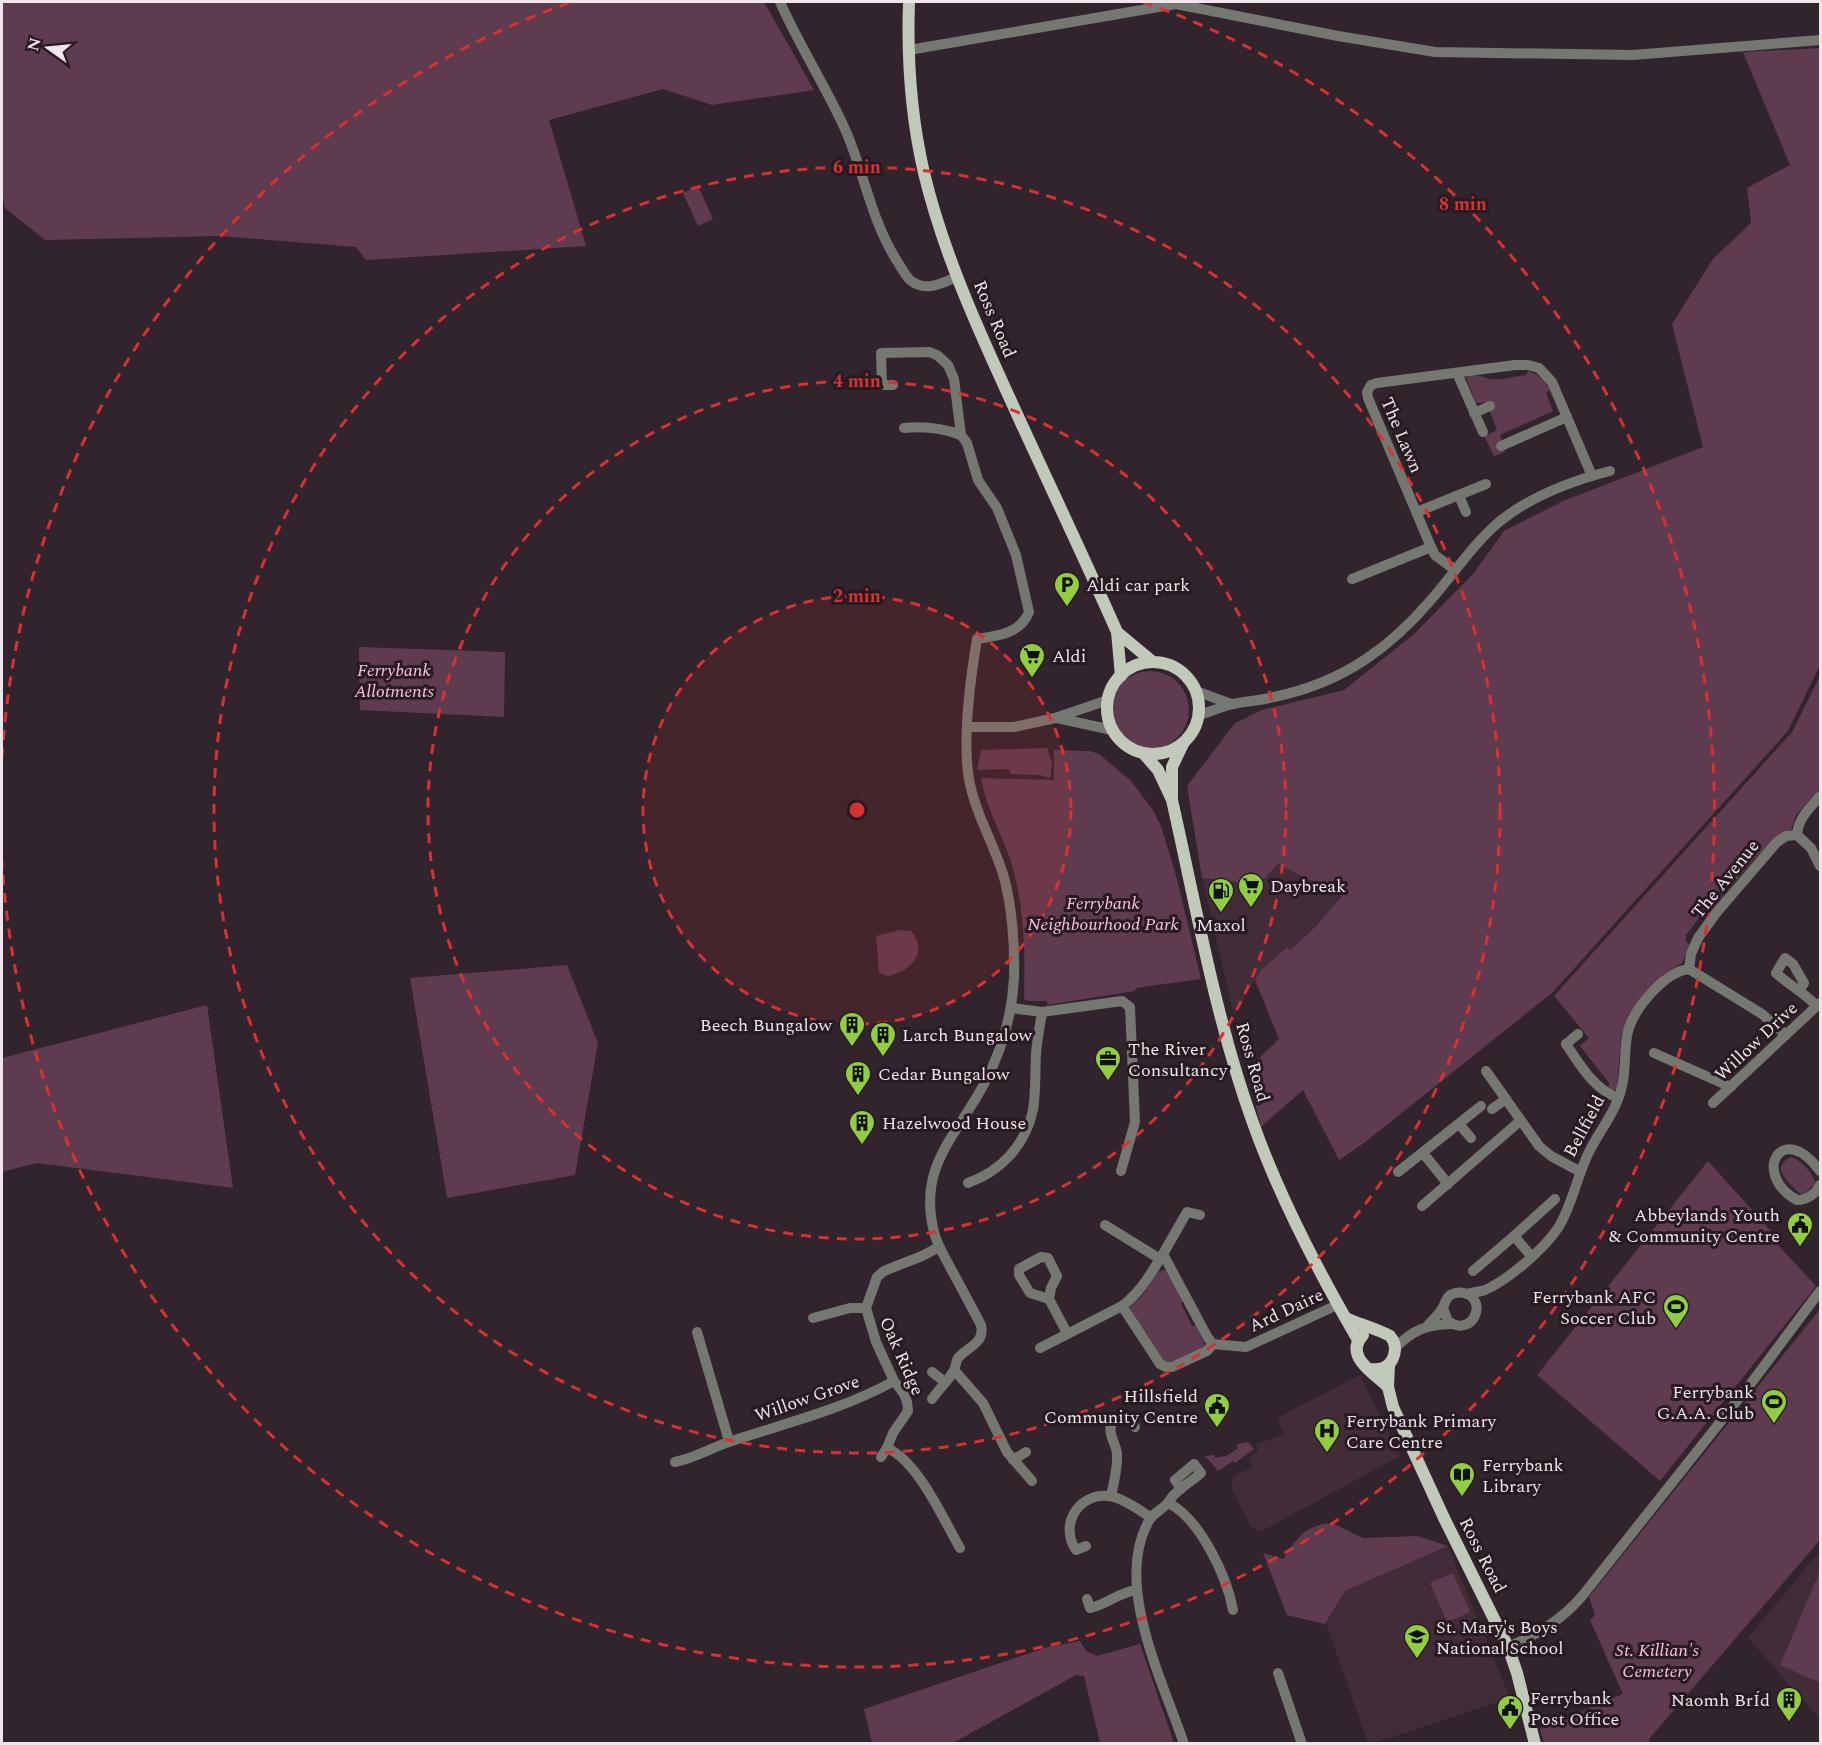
<svg xmlns="http://www.w3.org/2000/svg" width="1822" height="1745" viewBox="0 0 1822 1745" font-family="Spectral,serif">
	<style>
		.built { fill: #412c38 }
		.green { fill: #5e3b4f }
		.lines { fill: none; stroke-linecap: round; stroke-linejoin: round }
		.minor { stroke: #757871; stroke-width: 10 }
		.major { stroke: #c1c9ba; stroke-width: 12 }
		.ring { fill: none; stroke: #d73132; stroke-width: 3; stroke-dasharray: 10 8 }
		.labels { text-anchor: middle; stroke-width: 6; stroke-linejoin: round; paint-order: stroke }
		.street-label { font-size: 18px; fill: #efe5ea; stroke: #281a22 }
		.poi-label { font-size: 18px; fill: #efe5ea; stroke: #281a22; text-anchor: start }
		.park-label { font-size: 18px; font-style: italic; fill: #f8c1e0; stroke: #281a22 }
		.centre { fill: #d73132; stroke: #281a22; stroke-width: 3 }
		.ring-label { font-size: 18px; text-anchor: middle; font-weight: bold; fill: #d73132; stroke: #281a22; stroke-width: 6; stroke-linejoin: round; paint-order: stroke }
	</style>
	<rect width="100%" height="100%" fill="#32242c"/>
	<g class="built">
		<polygon points="1278,864 1343,896 1314,928 1290,950 1287,947 1261,970 1234,1015 1202,878 1249,884 1265,878"/>
		<polygon points="1360,1375 1400,1456 1262,1531 1251,1527 1231,1488 1234,1476 1253,1467 1249,1458 1258,1451 1257,1444 1284,1434 1277,1418"/>
		<polygon points="1448,1546 1510,1698 1375,1743 1368,1743 1326,1623 1345,1591"/>
		<polygon points="1820,1551 1820,1719 1748,1638"/>
	</g>
	<g class="green">
		<polygon points="2,2 764,2 814,90 712,105 663,89 549,120 586,246 366,260 356,247 220,236 45,240 5,208 2,191"/>
		<polygon points="1820,48 1820,665 1788,731 1552,993 1364,1143 1339,1160 1303,1090 1261,1127 1247,1070 1279,1039 1255,980 1261,970 1287,947 1290,950 1314,928 1342,896 1278,864 1265,878 1249,884 1202,878 1187,786 1235,723 1262,710 1344,690 1414,634 1473,574 1504,531 1563,501 1703,447 1672,324 1713,259 1751,223 1747,188 1790,165 1743,52"/>
		<polygon points="698,186 713,219 698,226 683,193"/>
		<path d="M1528 371C1539 375 1544 379 1550 390L1546 393 1553 411 1500 435 1505 452 1494 456 1484 436 1497 430 1490 412 1494 405 1492 402 1476 403 1466 377C1476 373 1481 377 1490 379 1500 381 1515 376 1526 375Z"/>
		<polygon points="359,647 505,652 504,717 360,710"/>
		<circle cx="1150" cy="710" r="39"/>
		<path d="M1820 676V788L1796 815 1791 830C1766 838 1723 898 1704 920L1700 917 1686 935V942L1690 944 1682 963 1664 974 1641 998 1628 1017 1621 1036 1617 1087 1614 1091 1609 1090V1083L1580 1046 1589 1038 1554 996 1792 732Z"/>
		<polygon points="1047,748 1052,763 1050,778 1040,775 1011,774 1008,769 977,770 981,750"/>
		<path d="M1054 750 1090 751 1099 754 1131 781 1153 810 1161 826 1177 879 1201 979 1136 988 1135 991 1047 1005V1001H1028L1024 999C1025 951 1025 912 1012 865 1003 835 986 809 981 778L1054 780Z"/>
		<path d="M900 930 911 931C930 953 909 973 886 976L879 972 876 936Z"/>
		<polygon points="567,965 598,1043 575,1175 447,1198 410,978"/>
		<polygon points="207,1005 233,1188 37,1163 2,1172 2,1058"/>
		<path d="M1791 1157C1803 1161 1811 1172 1816 1183L1804 1194 1799 1193C1788 1181 1769 1168 1791 1157Z"/>
		<polygon points="1708,1161 1781,1242 1778,1245 1816,1286 1660,1481 1537,1375"/>
		<path d="M1163 1270 1169 1271 1183 1301 1181 1304 1192 1326H1196L1205 1346C1198 1357 1176 1361 1163 1363L1129 1308 1145 1292 1158 1272Z"/>
		<polygon points="1820,1309 1820,1540 1649,1739 1650,1743 1544,1743 1540,1729 1623,1694 1590,1620 1595,1615 1589,1597"/>
		<polygon points="1248,1442 1254,1449 1235,1463 1233,1461 1218,1471 1205,1456 1214,1455 1215,1458 1226,1456 1237,1449 1237,1444"/>
		<path d="M1332 1523 1363 1538 1418 1536 1448 1546 1345 1591 1325 1624 1287 1615 1263 1553 1283 1559C1297 1538 1305 1525 1332 1523Z"/>
		<polygon points="1820,1571 1820,1683 1780,1665"/>
		<polygon points="1453,1573 1470,1612 1447,1622 1430,1583"/>
		<polygon points="1080,1641 1086,1651 1097,1656 1140,1644 1174,1743 1100,1743 1084,1676 1076,1675 953,1743 872,1743 864,1709 1048,1647"/>
	</g>
	<g class="lines">
		<g class="minor">
			<path d="M780 2C799 45 825 85 845 129 864 172 871 220 897 261 901 267 905 275 910 280 925 293 942 283 957 277"/>
			<polyline points="909,50 1176,4 1338,36 1435,52 1633,55 1820,40"/>
			<polyline points="1457,373 1483,432"/>
			<path d="M893 385H882L881 353 929 352 937 355 948 365 954 379 961 435 967 443 978 480 997 508 1016 555 1029 612C1020 634 997 636 977 639 970 681 962 738 969 779 975 813 993 842 1003 874 1012 904 1015 946 1014 978 1012 1014 1002 1050 985 1082 958 1135 917 1165 934 1232 937 1245 945 1257 951 1269 961 1287 971 1306 981 1325 985 1344 968 1346 958 1358 955 1363 956 1368 953 1372 948 1381 938 1390 932 1399"/>
			<polyline points="1474,413 1490,406"/>
			<path d="M904 428C925 426 942 428 961 435"/>
			<polyline points="1501,446 1567,417"/>
			<polyline points="1459,496 1466,512"/>
			<polyline points="1417,512 1486,484"/>
			<polyline points="1455,570 1435,555 1431,547 1368,398 1367,392 1371,385 1377,383 1515,365 1528,365 1539,368 1552,382 1592,476"/>
			<polyline points="1352,579 1431,547"/>
			<polyline points="1196,691 1231,704"/>
			<path d="M1199 715C1209 712 1219 708 1229 705 1244 701 1260 701 1274 697 1307 690 1338 678 1366 659 1390 643 1412 622 1430 601 1453 575 1472 545 1499 522 1531 496 1571 481 1610 471"/>
			<polyline points="1057,718 1112,730"/>
			<polyline points="968,727 1014,727 1055,718 1108,700"/>
			<polyline points="1797,835 1811,848 1820,866"/>
			<path d="M1689 969 1691 954 1698 938 1717 912 1777 842 1786 836 1797 835C1798 818 1810 808 1820 796"/>
			<polyline points="1689,969 1762,1014 1786,1035"/>
			<path d="M1800 990 1804 983 1793 964 1785 958 1776 973C1789 985 1804 993 1817 1006"/>
			<polyline points="1011,1008 1042,1012 1122,1001 1130,1007 1135,1122 1121,1171"/>
			<path d="M1566 1044C1580 1065 1594 1089 1618 1098"/>
			<polyline points="1566,1044 1578,1034"/>
			<polyline points="1654,1053 1731,1087"/>
			<polyline points="1486,1071 1539,1146 1551,1156 1579,1171"/>
			<polyline points="1713,1103 1820,1003"/>
			<polyline points="1492,1109 1506,1099"/>
			<polyline points="1459,1124 1471,1138"/>
			<polyline points="1423,1153 1448,1184"/>
			<path d="M1820 1171C1781 1118 1751 1175 1797 1200 1807 1200 1816 1194 1820 1185"/>
			<polyline points="1398,1172 1481,1106"/>
			<path d="M968 1183C1001 1171 1025 1146 1033 1110 1036 1092 1035 1072 1036 1054 1037 1040 1040 1026 1042 1012"/>
			<polyline points="1422,1206 1520,1121"/>
			<polyline points="1105,1225 1160,1259"/>
			<polyline points="1163,1254 1187,1212 1200,1215"/>
			<polyline points="1532,1257 1514,1236 1555,1199"/>
			<polyline points="1473,1271 1514,1236"/>
			<path d="M1467 1294C1473 1292 1480 1292 1485 1290 1508 1280 1544 1249 1558 1228 1572 1206 1577 1176 1589 1152 1600 1130 1617 1110 1622 1086 1626 1070 1624 1053 1627 1036 1631 1011 1664 972 1689 969"/>
			<polyline points="1049,1299 1051,1288 1057,1276 1048,1258 1041,1257 1019,1269 1019,1275 1030,1293 1049,1299 1067,1333"/>
			<polyline points="813,1318 850,1308 866,1308"/>
			<path d="M1428 1325C1433 1320 1440 1313 1443 1307 1446 1302 1445 1299 1450 1295 1454 1293 1459 1292 1464 1293 1489 1299 1473 1339 1448 1321L1443 1308"/>
			<polyline points="697,1332 729,1441"/>
			<path d="M1213 1344 1208 1338 1163 1254C1151 1273 1141 1292 1122 1306L1160 1364 1166 1367H1172L1207 1351 1213 1344 1246 1347 1337 1305"/>
			<polyline points="1040,1348 1122,1306"/>
			<path d="M1395 1348C1414 1329 1426 1325 1452 1324"/>
			<polyline points="955,1371 983,1403 1007,1452 1032,1481"/>
			<polyline points="932,1372 945,1382"/>
			<path d="M887 1448C918 1461 943 1519 960 1548"/>
			<polyline points="881,1457 887,1448 893,1433 908,1411 907,1402 904,1394 894,1381 876,1342 866,1308 877,1277 884,1271 922,1256 939,1247"/>
			<polyline points="1013,1460 1026,1452"/>
			<path d="M675 1462C696 1458 712 1447 732 1441 786 1423 844 1409 894 1381"/>
			<path d="M1181 1489 1175 1480 1194 1464 1201 1473C1193 1480 1183 1486 1176 1493 1172 1496 1170 1500 1167 1504 1162 1509 1154 1513 1150 1519 1112 1582 1163 1681 1184 1744"/>
			<path d="M1111 1496C1114 1482 1118 1467 1117 1453 1115 1441 1106 1432 1113 1421 1123 1417 1129 1418 1135 1427"/>
			<path d="M1168 1503C1200 1518 1227 1577 1233 1610"/>
			<path d="M1086 1546 1076 1550C1059 1525 1078 1493 1109 1496 1123 1498 1140 1510 1151 1518"/>
			<path d="M1087 1599 1090 1608C1109 1604 1116 1593 1137 1590"/>
			<path d="M1508 1647C1538 1634 1562 1620 1583 1595L1752 1382 1820 1291"/>
			<polyline points="1278,1673 1302,1744"/>
		</g>
		<g class="major">
			<path d="M909 2C907 59 911 117 924 173 943 252 977 327 1011 401 1046 478 1083 555 1117 632L1121 676"/>
			<polyline points="1117,632 1153,662"/>
			<circle cx="1153" cy="708" r="46"/>
			<path d="M1144 754 1158 770 1172 800C1196 906 1216 1021 1253 1123 1280 1199 1318 1271 1358 1340"/>
			<polyline points="1172,797 1172,767 1183,744"/>
			<path d="M1346 1318C1354 1322 1385 1332 1390 1336 1399 1346 1395 1363 1383 1368 1378 1370 1373 1369 1368 1369"/>
			<path d="M1363 1335C1343 1356 1374 1373 1388 1387"/>
			<polyline points="1389,1365 1388,1387 1393,1407 1444,1518 1508,1647 1517,1673 1535,1744"/>
		</g>
	</g>
	<circle cx="857" cy="810" r="214" fill="#d73132" fill-opacity=".12"/>
	<g class="ring">
		<circle cx="857" cy="810" r="214"/>
		<circle cx="857" cy="810" r="429"/>
		<circle cx="857" cy="810" r="643"/>
		<path d="M2 758A857 857 0 0 1 571 2M1143 2A857 857 0 1 1 2 862"/>
	</g>
	<defs>
		<symbol id="parking-pin" viewBox="-11 -11 22 30"><path d="M0 17L-7.5 6A9.5 9.5 0 1 1 7.5 6Z" fill="#91cd40" stroke="#281a22"/><path d="M-3.5-5.5H1a3.5 3.5 0 0 1 0 7H-1V5.5H-3.5ZM-1-3.4V-.6H.8a1.4 1.4 0 0 0 0-2.8Z" fill="#111"/></symbol>
		<symbol id="supermarket-pin" viewBox="-11 -11 22 30"><path d="M0 17L-7.5 6A9.5 9.5 0 1 1 7.5 6Z" fill="#91cd40" stroke="#281a22"/><path d="M-6-5.5h2.5l.6 2H6L4.5 2H-2.5L-4.4-4H-6ZM-1.5 3.2a1.3 1.3 0 1 0 .1 0ZM3 3.2a1.3 1.3 0 1 0 .1 0Z" fill="#111"/></symbol>
		<symbol id="fuel-pin" viewBox="-11 -11 22 30"><path d="M0 17L-7.5 6A9.5 9.5 0 1 1 7.5 6Z" fill="#91cd40" stroke="#281a22"/><path d="M-5.5-6h7V0h2V4h1.3V-2.5L3-4.5l.8-.8L6-3V5H2.5V1h-1V6h-7ZM-4.2-4.7v3.2H.2V-4.7Z" fill="#111"/></symbol>
		<symbol id="building-pin" viewBox="-11 -11 22 30"><path d="M0 17L-7.5 6A9.5 9.5 0 1 1 7.5 6Z" fill="#91cd40" stroke="#281a22"/><path d="M-4-6H4V6H1V3H-1V6H-4ZM-2.5-4.3h1.7v1.8h-1.7ZM.8-4.3h1.7v1.8H.8ZM-2.5-1h1.7V.8h-1.7ZM.8-1h1.7V.8H.8Z" fill="#111"/></symbol>
		<symbol id="office-pin" viewBox="-11 -11 22 30"><path d="M0 17L-7.5 6A9.5 9.5 0 1 1 7.5 6Z" fill="#91cd40" stroke="#281a22"/><path d="M-6-3h4V-5.5h4V-3h4V5H-6ZM-1-4.5V-3h2v-1.5ZM-6 0V1H6V0Z" fill="#111"/></symbol>
		<symbol id="civic-pin" viewBox="-11 -11 22 30"><path d="M0 17L-7.5 6A9.5 9.5 0 1 1 7.5 6Z" fill="#91cd40" stroke="#281a22"/><path d="M-.6-6.5H3V-4.5H.6V-3L4-1V1h2V6H-6V1h2V-1L-.6-3ZM-1.2 2.5V6h2.4V2.5Z" fill="#111"/></symbol>
		<symbol id="stadium-pin" viewBox="-11 -11 22 30"><path d="M0 17L-7.5 6A9.5 9.5 0 1 1 7.5 6Z" fill="#91cd40" stroke="#281a22"/><path d="M0-5a6.5 5 0 1 0 0 10a6.5 5 0 1 0 0-10ZM-3.5-1.8h7v3.6h-7Z" fill="#111"/></symbol>
		<symbol id="hospital-pin" viewBox="-11 -11 22 30"><path d="M0 17L-7.5 6A9.5 9.5 0 1 1 7.5 6Z" fill="#91cd40" stroke="#281a22"/><path d="M-5-5h3v3.5h4V-5h3V5h-3V1.5h-4V5h-3Z" fill="#111"/></symbol>
		<symbol id="library-pin" viewBox="-11 -11 22 30"><path d="M0 17L-7.5 6A9.5 9.5 0 1 1 7.5 6Z" fill="#91cd40" stroke="#281a22"/><path d="M-6-4Q-3-5.5-.7-3.5V5Q-3 3-6 4ZM6-4Q3-5.5 .7-3.5V5Q3 3 6 4Z" fill="#111"/></symbol>
		<symbol id="school-pin" viewBox="-11 -11 22 30"><path d="M0 17L-7.5 6A9.5 9.5 0 1 1 7.5 6Z" fill="#91cd40" stroke="#281a22"/><path d="M0-5L7-2L0 1L-7-2ZM-4 1L0 2.5L4 1V4Q0 6-4 4Z" fill="#111"/></symbol>
	</defs>
	<g fill-rule="evenodd">
		<use href="#parking-pin" x="1052" y="570" width="30" height="40"/>
		<use href="#supermarket-pin" x="1017" y="641" width="30" height="40"/>
		<use href="#supermarket-pin" x="1236" y="871" width="30" height="40"/>
		<use href="#fuel-pin" x="1206" y="876" width="30" height="40"/>
		<use href="#building-pin" x="837" y="1010" width="30" height="40"/>
		<use href="#building-pin" x="868" y="1020" width="30" height="40"/>
		<use href="#office-pin" x="1093" y="1044" width="30" height="40"/>
		<use href="#building-pin" x="843" y="1059" width="30" height="40"/>
		<use href="#building-pin" x="847" y="1108" width="30" height="40"/>
		<use href="#civic-pin" x="1785" y="1210" width="30" height="40"/>
		<use href="#stadium-pin" x="1661" y="1292" width="30" height="40"/>
		<use href="#stadium-pin" x="1759" y="1387" width="30" height="40"/>
		<use href="#civic-pin" x="1202" y="1391" width="30" height="40"/>
		<use href="#hospital-pin" x="1312" y="1416" width="30" height="40"/>
		<use href="#library-pin" x="1447" y="1460" width="30" height="40"/>
		<use href="#school-pin" x="1402" y="1622" width="30" height="40"/>
		<use href="#building-pin" x="1774" y="1685" width="30" height="40"/>
		<use href="#civic-pin" x="1495" y="1693" width="30" height="40"/>
	</g>
	<g class="labels">
		<g class="street-label">
			<text transform="translate(995 319) rotate(67)" y="6">Ross Road</text>
			<text transform="translate(1402 435) rotate(67)" y="6">The Lawn</text>
			<text transform="translate(1725 879) rotate(-51)" y="6">The Avenue</text>
			<text transform="translate(1756 1041) rotate(-43)" y="6">Willow Drive</text>
			<text transform="translate(1253 1062) rotate(74)" y="6">Ross Road</text>
			<text transform="translate(1584 1126) rotate(-62)" y="6">Bellfield</text>
			<text transform="translate(1286 1310) rotate(-25)" y="6">Ard Daire</text>
			<text transform="translate(902 1356) rotate(66)" y="6">Oak Ridge</text>
			<text transform="translate(807 1398) rotate(-19)" y="6">Willow Grove</text>
			<text transform="translate(1483 1555) rotate(63)" y="6">Ross Road</text>
		</g>
		<g class="poi-label">
			<text x="1086" y="591">Aldi car park</text>
			<text x="1052" y="662">Aldi</text>
			<text x="1270" y="892">Daybreak</text>
			<text x="1221" y="931" text-anchor="middle">Maxol</text>
			<text x="832" y="1031" text-anchor="end">Beech Bungalow</text>
			<text x="902" y="1041">Larch Bungalow</text>
			<text x="1128" y="1055">The River<tspan x="1128" dy="21">Consultancy</tspan></text>
			<text x="878" y="1080">Cedar Bungalow</text>
			<text x="882" y="1129">Hazelwood House</text>
			<text x="1780" y="1221" text-anchor="end">Abbeylands Youth<tspan x="1780" dy="21">&amp; Community Centre</tspan></text>
			<text x="1656" y="1303" text-anchor="end">Ferrybank AFC<tspan x="1656" dy="21">Soccer Club</tspan></text>
			<text x="1754" y="1398" text-anchor="end">Ferrybank<tspan x="1754" dy="21">G.A.A. Club</tspan></text>
			<text x="1198" y="1402" text-anchor="end">Hillsfield<tspan x="1198" dy="21">Community Centre</tspan></text>
			<text x="1346" y="1427">Ferrybank Primary<tspan x="1346" dy="21">Care Centre</tspan></text>
			<text x="1482" y="1471">Ferrybank<tspan x="1482" dy="21">Library</tspan></text>
			<text x="1436" y="1633">St. Mary's Boys<tspan x="1436" dy="21">National School</tspan></text>
			<text x="1530" y="1704">Ferrybank<tspan x="1530" dy="21">Post Office</tspan></text>
			<text x="1770" y="1706" text-anchor="end">Naomh BrÍd</text>
		</g>
		<g class="park-label">
			<text x="394" y="676">Ferrybank<tspan x="394" dy="21">Allotments</tspan></text>
			<text x="1103" y="909">Ferrybank<tspan x="1103" dy="21">Neighbourhood Park</tspan></text>
			<text x="1657" y="1656">St. Killian's<tspan x="1657" dy="21">Cemetery</tspan></text>
		</g>
	</g>
	<circle cx="857" cy="810" r="9" class="centre"/>
	<g class="ring-label">
		<text x="857" y="173">6 min</text>
		<text x="1463" y="210">8 min</text>
		<text x="857" y="387">4 min</text>
		<text x="857" y="602">2 min</text>
	</g>
	<rect width="1822" height="1745" fill="none" stroke="#efe5ea" stroke-width="6"/>
	<g transform="translate(48 48) rotate(285)" stroke="#281a22" stroke-width="4.5" paint-order="stroke">
	<path d="M0-4.5L10 22L0 15L-10 22Z" fill="#efe5ea"/>
	<text y="-9" font-size="16" font-weight="bold" text-anchor="middle" fill="#efe5ea">N</text>
	</g>
</svg>
